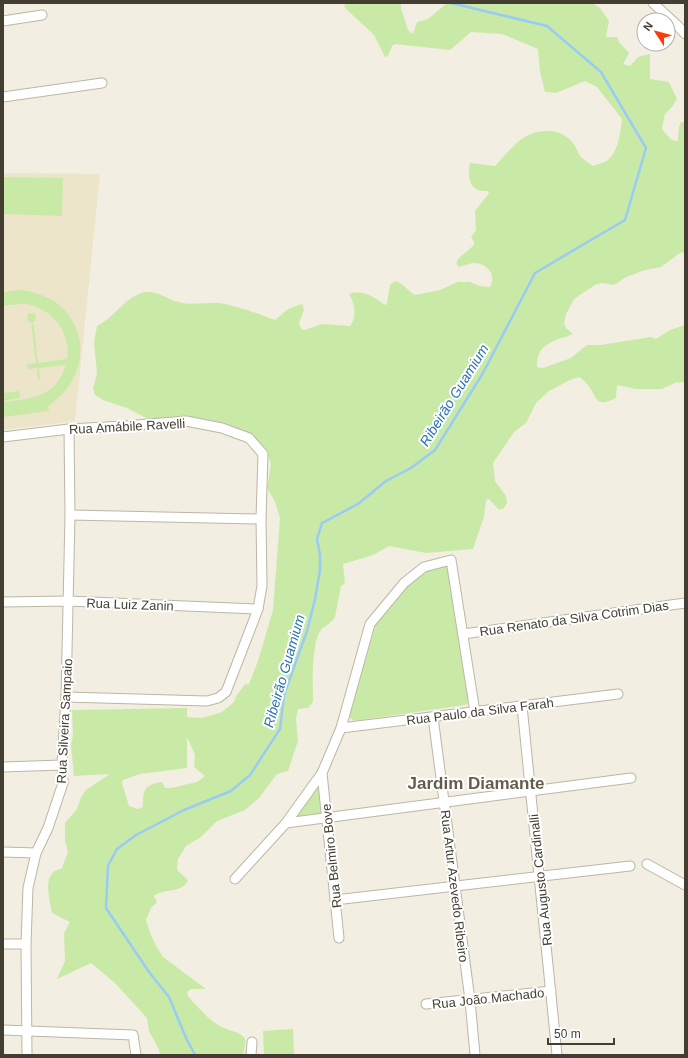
<svg xmlns="http://www.w3.org/2000/svg" width="688" height="1058" viewBox="0 0 688 1058" font-family="Arial,sans-serif">
	<style>
		.education { fill: #ede5ca }
		.green { fill: #c9eaa7; fill-rule: evenodd }
		.lines { fill: none; stroke-linecap: round; stroke-linejoin: round }
		.stream { stroke: #99cbf5; stroke-width: 2.5 }
		.minor-casing { stroke: #beb6a4; stroke-width: 11 }
		.minor { stroke: #fff; stroke-width: 9 }
		.labels { text-anchor: middle; stroke-width: 4; stroke-linejoin: round; paint-order: stroke }
		.street-label { font-size: 13px; fill: #443e32; stroke: #fff }
		.water-label { font-size: 14px; font-style: italic; fill: #2573b6; stroke: #fff }
		.district-label { font-size: 17px; font-weight: bold; fill: #675c49; stroke: #fff }
	</style>
	<rect width="100%" height="100%" fill="#f2eee2"/>
	<polygon class="education" points="3,173 100,174 75,421 3,430"/>
	<g class="green">
		<path d="M346 3H401V8L408 30 413 34 417 22 428 19 447 3H592L600 8 609 21 606 37H617L619 42 629 53 623 64 630 66 638 57 650 54V79L669 82 677 99 672 107 665 114 662 128 664 132 672 140 678 141 679 127 681 122H685V252L680 253 661 267 645 270 626 277 614 285 601 283 595 285 574 299 566 314 564 323 566 328 573 334C555 341 536 343 537 367L543 368 571 358 587 345H600L651 337 656 339 670 330 685 325V382L675 383 662 389H636L617 385 616 398C593 409 598 396 587 384 585 381 582 379 579 377L570 380 549 391 536 403 526 423 514 432 493 463 495 481 506 496 507 503 504 508 499 510 489 499 486 500 484 517 473 549 426 553 389 546 373 555 343 564 345 583 341 586 335 617C332 623 325 625 321 630 311 644 313 683 313 702L308 708 298 709 296 719 298 741 288 771 277 774 259 798 245 810 217 821 201 837 186 846 178 859 177 870 188 880C182 894 164 888 154 896L157 902 151 908 146 920 150 933 156 946 163 957 206 989H191L187 992 188 996C198 1007 207 1019 220 1026 226 1030 242 1032 245 1039 246 1044 244 1050 243 1055H160L159 1050 149 1031 147 1018 115 983 91 963 57 979 65 961 64 933 70 922 52 913C50 904 45 882 51 875 53 871 58 870 62 868L68 852 65 841V823L77 809 81 797 86 790 110 774 74 776 71 745 73 735 72 710 187 708V717L202 718 222 712 234 702 236 696 246 683 247 685 249 684 258 661 273 610 280 518 275 502 267 488 271 465 269 457 242 440 226 434 150 420 127 408 103 400 95 395 93 389 97 373 94 343 97 326C115 318 126 294 147 292 158 291 168 300 179 302 191 306 206 302 219 303 238 306 256 313 275 320L288 309 302 304 304 310 299 323 301 329 305 330 322 324 350 326C357 317 355 303 349 294 362 289 375 297 385 305L387 303 390 285 395 281C402 282 408 291 415 295L440 290 458 282H470L479 286 490 287C497 275 487 263 474 263 470 263 464 266 459 267L456 263 459 258 474 245V242L471 237 476 230 475 211 489 193 488 191C485 191 481 191 478 190 468 186 468 172 470 163L495 166C512 148 523 130 549 131 557 131 566 135 571 141 576 145 577 152 581 157 584 160 589 163 593 166 597 164 604 163 608 160 619 150 620 133 622 119L597 87 585 81 556 93 545 92 540 72 538 49 502 34 471 32 450 50 395 44 392 46 388 56 385 57 374 35 344 7ZM187 738 188 739 195 755 194 767 205 776 197 782 171 788H165L162 782C143 785 143 791 143 807L137 809 129 806 122 783 123 780 140 774 187 768Z"/>
		<polygon points="3,177 63,178 62,216 3,214"/>
		<path d="M18 290C85 294 103 370 48 406L49 411 3 417V402C32 398 55 398 66 365L39 368 40 380H38L37 368 28 369 27 364 36 363 31 321 28 322 27 314 35 313 36 321H33L38 363 67 359C72 333 51 307 25 304 17 304 10 305 3 306V292Z"/>
		<polygon points="19,391 20,398 3,401 3,393"/>
		<polygon points="445,564 449,566 469,699 468,703 465,705 354,721 348,716 376,624 405,588 425,571"/>
		<polygon points="318,783 323,813 295,817"/>
		<polygon points="293,1029 294,1055 264,1055 263,1031"/>
	</g>
	<g class="lines">
		<polyline class="stream" points="195,1055 186,1038 169,997 149,972 106,908 108,866 117,849 136,835 184,810 231,791 250,775 280,729 284,695 307,631 315,599 320,570 320,555 317,539 322,523 358,504 386,481 411,468 435,450 483,373 535,273 625,220 646,148 601,72 547,26 451,3"/>
		<defs>
			<g id="minor">
				<polyline points="653,3 678,26 685,34"/>
				<polyline points="3,21 42,15"/>
				<polyline points="3,97 102,83"/>
				<polyline points="3,437 69,429 124,426 186,421 222,428 249,438 263,454 261,519 262,586 258,609 226,692 218,698 207,701 66,697"/>
				<polyline points="70,515 261,519"/>
				<polyline points="3,602 68,601 258,609"/>
				<polyline points="463,634 685,603"/>
				<polyline points="522,706 557,1055"/>
				<polyline points="433,717 470,1000 475,1055"/>
				<polyline points="341,728 618,694"/>
				<polyline points="3,767 62,765"/>
				<polyline points="322,773 339,938"/>
				<polyline points="286,823 631,778"/>
				<polyline points="3,852 36,853"/>
				<polyline points="647,864 685,885"/>
				<polyline points="235,879 286,823 322,773 341,728 370,624 404,583 424,567 451,560 475,712"/>
				<polyline points="335,900 630,866"/>
				<polyline points="3,944 26,944"/>
				<polyline points="426,1004 551,991"/>
				<polyline points="3,1030 133,1035 136,1055"/>
				<polyline points="27,1055 26,944 28,888 36,853 48,828 63,783 62,765 66,697 70,515 69,429"/>
				<polyline points="251,1055 252,1042"/>
			</g>
		</defs>
		<use href="#minor" class="minor-casing"/>
		<use href="#minor" class="minor"/>
	</g>
	<g class="labels">
		<g class="street-label">
			<text transform="translate(127 426) rotate(-3)" y="5">Rua Amábile Ravelli</text>
			<text transform="translate(130 604) rotate(2)" y="5">Rua Luiz Zanin</text>
			<text transform="translate(574 618) rotate(-8)" y="5">Rua Renato da Silva Cotrim Dias</text>
			<text transform="translate(480 711) rotate(-7)" y="5">Rua Paulo da Silva Farah</text>
			<text transform="translate(64 721) rotate(-87)" y="5">Rua Silveira Sampaio</text>
			<text transform="translate(331 856) rotate(-96)" y="5">Rua Belmiro Bove</text>
			<text transform="translate(540 880) rotate(-96)" y="5">Rua Augusto Cardinalli</text>
			<text transform="translate(455 886) rotate(83)" y="5">Rua Artur Azevedo Ribeiro</text>
			<text transform="translate(488 998) rotate(-6)" y="5">Rua João Machado</text>
		</g>
		<g class="water-label">
			<text transform="translate(454 395) rotate(-58)" y="5">Ribeirão Guamium</text>
			<text transform="translate(284 671) rotate(-74)" y="5">Ribeirão Guamium</text>
		</g>
		<g class="district-label">
			<text x="476" y="789">Jardim Diamante</text>
		</g>
	</g>
	<rect width="688" height="1058" fill="none" stroke="#443e32" stroke-width="8"/>
	<g transform="translate(656 32) rotate(306)"><circle r="19" fill="#ffffff" stroke="#b4b2ad"/>
	<path d="M0-3L7 15L0 10L-7 15Z" fill="#ff3b0c"/>
	<text y="-6" font-size="11" font-weight="bold" text-anchor="middle" fill="#443e32">N</text>
	</g>
	<path d="M548 1038v6h66v-6" fill="none" stroke="#443e32" stroke-width="2"/>
	<text x="554" y="1038" font-size="12" fill="#443e32" stroke="#ffffff" stroke-width="3" paint-order="stroke">50 m</text>
</svg>
